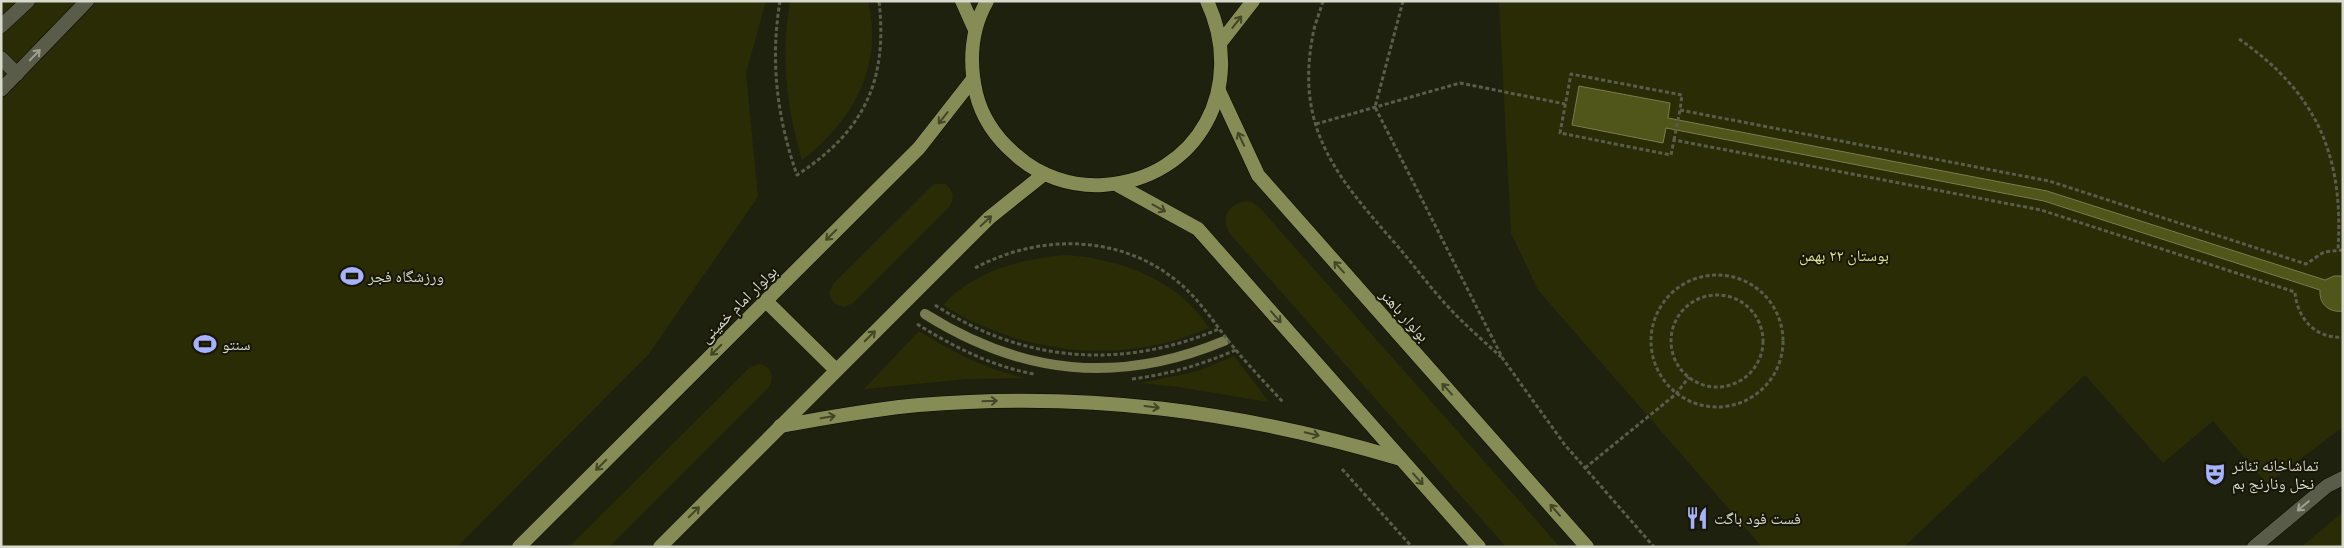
<svg xmlns="http://www.w3.org/2000/svg" width="2344" height="548" viewBox="0 0 2344 548" font-family="Overpass,'Noto Naskh Arabic',sans-serif">
	<style>
		.green { fill: #292c05 }
		.water { fill: #505519; stroke: #797d4f }
		.lines { fill: none; stroke-linecap: round; stroke-linejoin: round }
		.stream { stroke: #797d4f; stroke-width: 10 }
		.service-casing { stroke: #090a00; stroke-width: 15 }
		.primary-casing { stroke: #090a00; stroke-width: 15 }
		.path { stroke: #5a5c4c; stroke-width: 3; stroke-dasharray: 4 2.5; stroke-linecap: butt }
		.service { stroke: #595c48; stroke-width: 14 }
		.primary { stroke: #858c55; stroke-width: 14 }
		.oneway { stroke: #424626 }
		.oneway2 { stroke: #9fa192 }
		.labels { text-anchor: middle; stroke-width: 4; stroke-linejoin: round; paint-order: stroke }
		.park-label { font-size: 16px; fill: #dbe58d; stroke: #161707 }
		.poi-label { font-size: 16px; fill: #d8dace; stroke: #161707; text-anchor: start }
		.street-label { font-size: 16px; fill: #d8dace; stroke: #161707 }
	</style>
	<rect width="100%" height="100%" fill="#1f210f"/>
	<g class="green">
		<polygon points="1,1 766,1 746,73 758,197 648,355 457,547 1,547"/>
		<path d="M790 1H868C884 66 852 122 802 160 786 107 781 56 790 1Z"/>
		<polygon points="1499,1 2343,1 2343,427 2267,484 2213,421 2163,463 2085,375 1904,547 1762,547 1538,290 1511,233"/>
		<path d="M934 184H945C954 191 955 198 949 207L853 303 844 307 834 303 829 293 834 283Z"/>
		<path d="M1246 201 1254 203 1260 208 1560 547H1506L1230 234C1220 218 1228 204 1246 201Z"/>
		<path d="M1066 255C1120 259 1178 279 1209 328 1123 366 1022 355 943 305 975 270 1021 259 1066 255Z"/>
		<path d="M919 331C952 352 987 370 1026 378L968 379 864 389Z"/>
		<polygon points="1234,356 1269,402 1179,387 1141,383 1198,371"/>
		<path d="M759 364C771 366 775 377 769 387L609 547H569L749 368Z"/>
		<polygon points="2343,512 2343,545 2341,547 2301,547"/>
	</g>
	<path class="water" d="M1579 86 1670 103 1668 118 2047 191 2325 280 2334 276H2343V311C2329 313 2319 304 2320 290L2044 201 1666 128 1663 143 1572 125Z"/>
	<g class="lines">
		<path class="stream" d="M925 314C1022 375 1118 385 1224 341"/>
		<defs>
			<g id="service">
				<polyline points="1,26 28,1"/>
				<polyline points="1,58 17,74"/>
				<polyline points="1,90 87,1"/>
				<polyline points="2254,547 2327,486 2343,478"/>
			</g>
			<g id="primary">
				<polyline points="962,1 975,30"/>
				<path d="M987 1C971 29 969 62 976 93 982 118 997 139 1016 155 1039 176 1072 187 1103 185 1199 179 1247 86 1207 1"/>
				<polyline points="1221,42 1253,1"/>
				<polyline points="1219,91 1258,175 1587,547"/>
				<polyline points="1116,184 1198,229 1479,547"/>
				<polyline points="766,301 836,370"/>
				<path d="M780 426C826 418 872 409 919 405 1087 391 1240 411 1401 459"/>
				<polyline points="519,547 919,148 973,79"/>
				<polyline points="660,547 989,218 1044,174"/>
			</g>
		</defs>
		<use href="#service" class="service-casing"/>
		<use href="#primary" class="primary-casing"/>
		<g class="path">
			<path d="M780 1C770 61 777 118 797 175 864 131 888 81 879 1"/>
			<path d="M1323 1C1320 12 1315 23 1313 34 1294 132 1340 180 1400 249 1420 273 1439 299 1462 321 1474 333 1488 345 1501 357"/>
			<polyline points="1403,1 1375,107 1503,359 1565,445 1654,547"/>
			<path d="M2239 39C2317 93 2344 156 2338 250"/>
			<polyline points="1316,124 1460,83 1565,104"/>
			<polyline points="1674,140 1680,110"/>
			<path d="M2343 250 2324 252 2306 264 2049 181 1680 110 1682 95 1571 74 1560 133 1671 155 1674 140 2041 210 2295 292C2297 318 2315 339 2343 337"/>
			<path d="M975 268C1046 230 1135 235 1192 295 1208 312 1220 331 1235 349 1250 367 1267 385 1283 402"/>
			<circle cx="1717" cy="341" r="66"/>
			<circle cx="1717" cy="341" r="46"/>
			<path d="M935 305C1024 363 1122 370 1219 329"/>
			<path d="M917 324C954 347 991 366 1034 374"/>
			<path d="M1132 379C1171 374 1200 365 1236 350"/>
			<polyline points="1585,468 1676,394 1689,377"/>
			<polyline points="1342,469 1412,547"/>
		</g>
		<use href="#service" class="service"/>
		<use href="#primary" class="primary"/>
	</g>
	<defs><path id="oneway-shaft" d="M-6 0H5M1.5-3L5.5 0L1.5 3" fill="none" stroke-width="1.6" stroke-linecap="round" stroke-linejoin="round" transform="scale(1.25)"/></defs>
	<g class="oneway">
		<use href="#oneway-shaft" transform="translate(1237 22) rotate(-52)"/>
		<use href="#oneway-shaft" transform="translate(943 118) rotate(128)"/>
		<use href="#oneway-shaft" transform="translate(1241 139) rotate(-115)"/>
		<use href="#oneway-shaft" transform="translate(1159 208) rotate(29)"/>
		<use href="#oneway-shaft" transform="translate(986 221) rotate(-43)"/>
		<use href="#oneway-shaft" transform="translate(831 235) rotate(135)"/>
		<use href="#oneway-shaft" transform="translate(1339 267) rotate(-132)"/>
		<use href="#oneway-shaft" transform="translate(1276 317) rotate(49)"/>
		<use href="#oneway-shaft" transform="translate(870 336) rotate(-45)"/>
		<use href="#oneway-shaft" transform="translate(716 350) rotate(135)"/>
		<use href="#oneway-shaft" transform="translate(1447 389) rotate(-132)"/>
		<use href="#oneway-shaft" transform="translate(990 401) rotate(-2)"/>
		<use href="#oneway-shaft" transform="translate(1152 407) rotate(7)"/>
		<use href="#oneway-shaft" transform="translate(828 417) rotate(-10)"/>
		<use href="#oneway-shaft" transform="translate(1312 434) rotate(13)"/>
		<use href="#oneway-shaft" transform="translate(601 465) rotate(135)"/>
		<use href="#oneway-shaft" transform="translate(1418 479) rotate(48)"/>
		<use href="#oneway-shaft" transform="translate(1555 510) rotate(-131)"/>
		<use href="#oneway-shaft" transform="translate(694 512) rotate(-45)"/>
	</g>
	<g class="oneway2">
		<use href="#oneway-shaft" transform="translate(35 55) rotate(-46)"/>
		<use href="#oneway-shaft" transform="translate(2303 506) rotate(140)"/>
	</g>
	<defs>
		<symbol id="stadium-bare" viewBox="-9 -9 18 18"><path d="M0-5a6.5 5 0 1 0 0 10a6.5 5 0 1 0 0-10ZM-3.5-1.8h7v3.6h-7Z" fill="#a7b1fc" stroke="#161707" stroke-width="2.5" paint-order="stroke"/></symbol>
		<symbol id="theatre-bare" viewBox="-9 -9 18 18"><path d="M-5-5.5Q0-4 5-5.5V0Q5 5 0 6Q-5 5-5 0ZM-3.3-2.5H-1v1.5H-3.3ZM1-2.5H3.3v1.5H1ZM-2.8 1Q0 5.5 2.8 1Z" fill="#a7b1fc" stroke="#161707" stroke-width="2.5" paint-order="stroke"/></symbol>
		<symbol id="restaurant-bare" viewBox="-9 -9 18 18"><path d="M-5-6h1v4h1v-4h1v4h1v-4h1v5L-1.5 .5V6h-2V.5L-5-1ZM5-6V6H3V1.5H1.5Q1.5-4 5-6Z" fill="#a7b1fc" stroke="#161707" stroke-width="2.5" paint-order="stroke"/></symbol>
	</defs>
	<g fill-rule="evenodd">
		<use href="#stadium-bare" x="336" y="260" width="32" height="32"/>
		<use href="#stadium-bare" x="189" y="328" width="32" height="32"/>
		<use href="#theatre-bare" x="2199" y="458" width="32" height="32"/>
		<use href="#restaurant-bare" x="1681" y="502" width="32" height="32"/>
	</g>
	<g class="labels">
		<g class="park-label">
			<text x="1844" y="261">بوستان ۲۲ بهمن</text>
		</g>
		<g class="poi-label">
			<text x="368" y="282">ورزشگاه فجر</text>
			<text x="222" y="350">سنتو</text>
			<text x="2232" y="471">تماشاخانه تئاتر<tspan x="2232" dy="18">نخل ونارنج بم</tspan></text>
			<text x="1714" y="524">فست فود باگت</text>
		</g>
		<g class="street-label">
			<text transform="translate(738 304) rotate(-45)" y="6">بولوار امام خمینی</text>
			<text transform="translate(1405 315) rotate(48)" y="6">بولوار باهنر</text>
		</g>
	</g>
	<rect width="2344" height="548" fill="none" stroke="#d8dace" stroke-width="5"/>
</svg>
